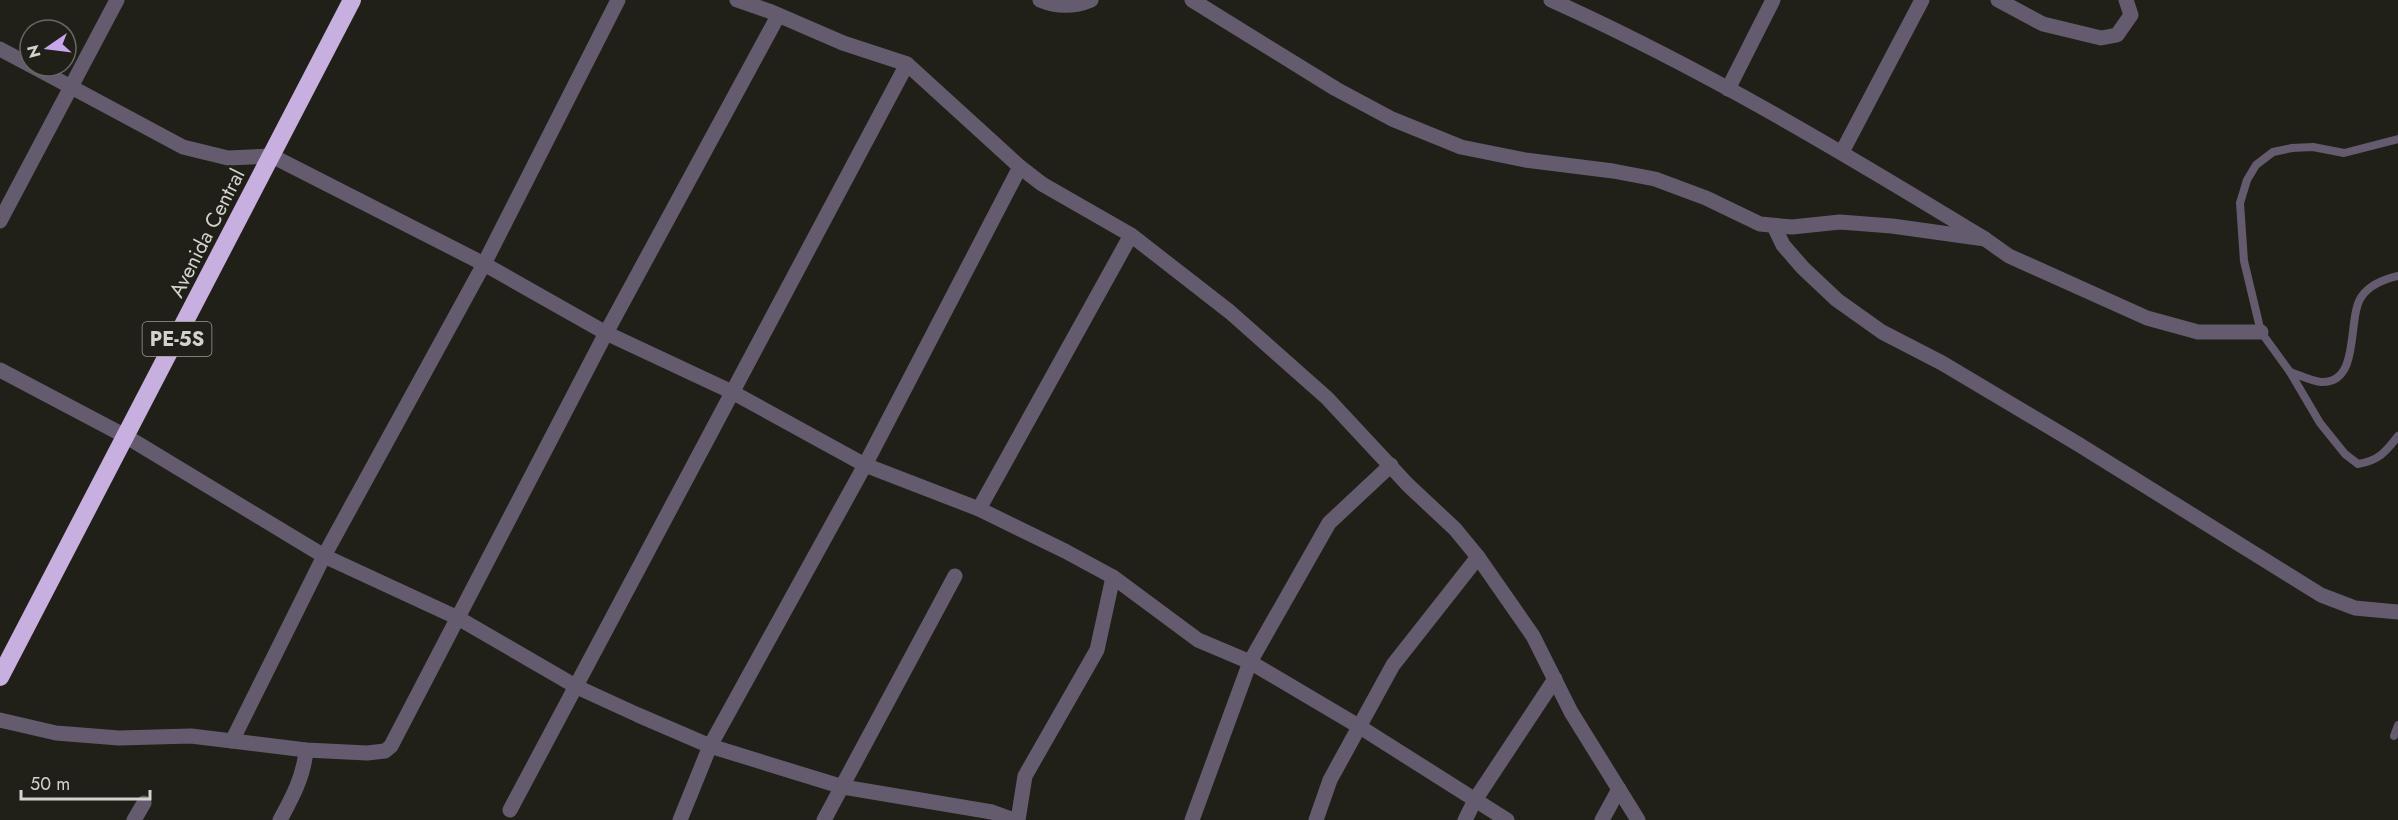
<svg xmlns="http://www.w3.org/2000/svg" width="2398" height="820" viewBox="0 0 2398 820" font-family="Jost,sans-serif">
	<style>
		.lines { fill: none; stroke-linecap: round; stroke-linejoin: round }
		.lane { stroke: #645b6f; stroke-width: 8 }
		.street { stroke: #645b6f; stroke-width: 15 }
		.highway { stroke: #c7afe0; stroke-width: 18 }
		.labels { text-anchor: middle; stroke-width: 4.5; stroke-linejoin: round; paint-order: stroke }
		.shield { fill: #201f18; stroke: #9d9d97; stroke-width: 1.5 }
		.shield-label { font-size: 20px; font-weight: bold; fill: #d3d3ce }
		.street-label { font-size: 21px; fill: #d3d3ce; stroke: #201f18 }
	</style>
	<rect width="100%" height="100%" fill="#201f18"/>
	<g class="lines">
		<g class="lane">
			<path d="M2398 139 2344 153 2313 147 2292 148 2273 152 2256 165 2247 180 2240 203 2244 261 2261 332 2290 372 2320 423 2345 454 2358 464C2378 461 2386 452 2398 436"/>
			<path d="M2290 372C2299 375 2311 381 2321 382 2362 384 2346 317 2362 296 2370 285 2385 279 2398 276"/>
			<polyline points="2394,736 2398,725"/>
		</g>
		<g class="street">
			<polyline points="737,0 769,11 843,43 907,64 1020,167 1042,184 1131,235 1230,312 1327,398 1408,485 1455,529 1478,557 1533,636 1571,712 1638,820"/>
			<path d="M1040 0C1057 7 1074 7 1091 0"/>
			<polyline points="1192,0 1336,89 1392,119 1461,147 1525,160 1613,171 1655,179 1706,198 1760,224 1792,227 1840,222 1892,226 1985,239"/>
			<path d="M1551 0C1702 68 1844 153 1985 239L2009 256 2147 318 2198 332H2261"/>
			<polyline points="1998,0 2043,24 2101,38 2117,35 2131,15 2126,0"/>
			<polyline points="0,49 30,65"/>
			<polyline points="32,66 183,147 228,158 272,156 484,264 606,333 732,392 865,465 979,509 1065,551 1113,577 1198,640 1250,662 1360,727 1507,820"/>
			<polyline points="1728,89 1773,0"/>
			<polyline points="1842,152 1922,0"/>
			<polyline points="0,221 117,0"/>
			<polyline points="1774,226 1783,245 1803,268 1837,300 1882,332 1942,363 2078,444 2321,595 2355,608 2398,612"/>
			<polyline points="0,370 127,437 324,556 458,618 577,687 638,715 710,746 843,787 992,812 1014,820"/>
			<polyline points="979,509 1131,235"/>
			<polyline points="0,720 56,733 119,738 191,736 306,750 367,753 385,751 391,746 606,333 778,16"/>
			<polyline points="232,741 324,556 484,264 618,0"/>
			<polyline points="510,810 907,64"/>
			<polyline points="134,820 144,803"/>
			<path d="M280 820C292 798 304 776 306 750"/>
			<polyline points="680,820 710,746 865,465 1020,167"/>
			<polyline points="824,820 955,576"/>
			<polyline points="1018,820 1025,776 1097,650 1113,577"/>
			<polyline points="1192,820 1250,662 1329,523 1391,465"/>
			<polyline points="1316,820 1330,780 1393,665 1478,557"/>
			<polyline points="1465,820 1475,800 1555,679"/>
			<polyline points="1602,820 1619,789"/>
		</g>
		<polyline class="highway" points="0,677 352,0"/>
	</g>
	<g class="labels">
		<rect class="shield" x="142.5" y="322" width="69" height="34" rx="4.5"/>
		<g class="shield-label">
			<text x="177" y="346">PE-5S</text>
		</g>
		<g class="street-label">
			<text transform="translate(207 233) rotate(-63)" y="7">Avenida Central</text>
		</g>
	</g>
	<g transform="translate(48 48) rotate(256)"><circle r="28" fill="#201f18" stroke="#686761" stroke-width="1.5"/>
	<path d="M0-4.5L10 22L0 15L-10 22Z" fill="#c9a5ee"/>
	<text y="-9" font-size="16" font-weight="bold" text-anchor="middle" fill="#d3d3ce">N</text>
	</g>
	<path d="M21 790v9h129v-9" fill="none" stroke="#d3d3ce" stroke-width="3"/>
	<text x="30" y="790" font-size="18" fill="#d3d3ce" stroke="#201f18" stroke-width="4.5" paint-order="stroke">50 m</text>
</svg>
